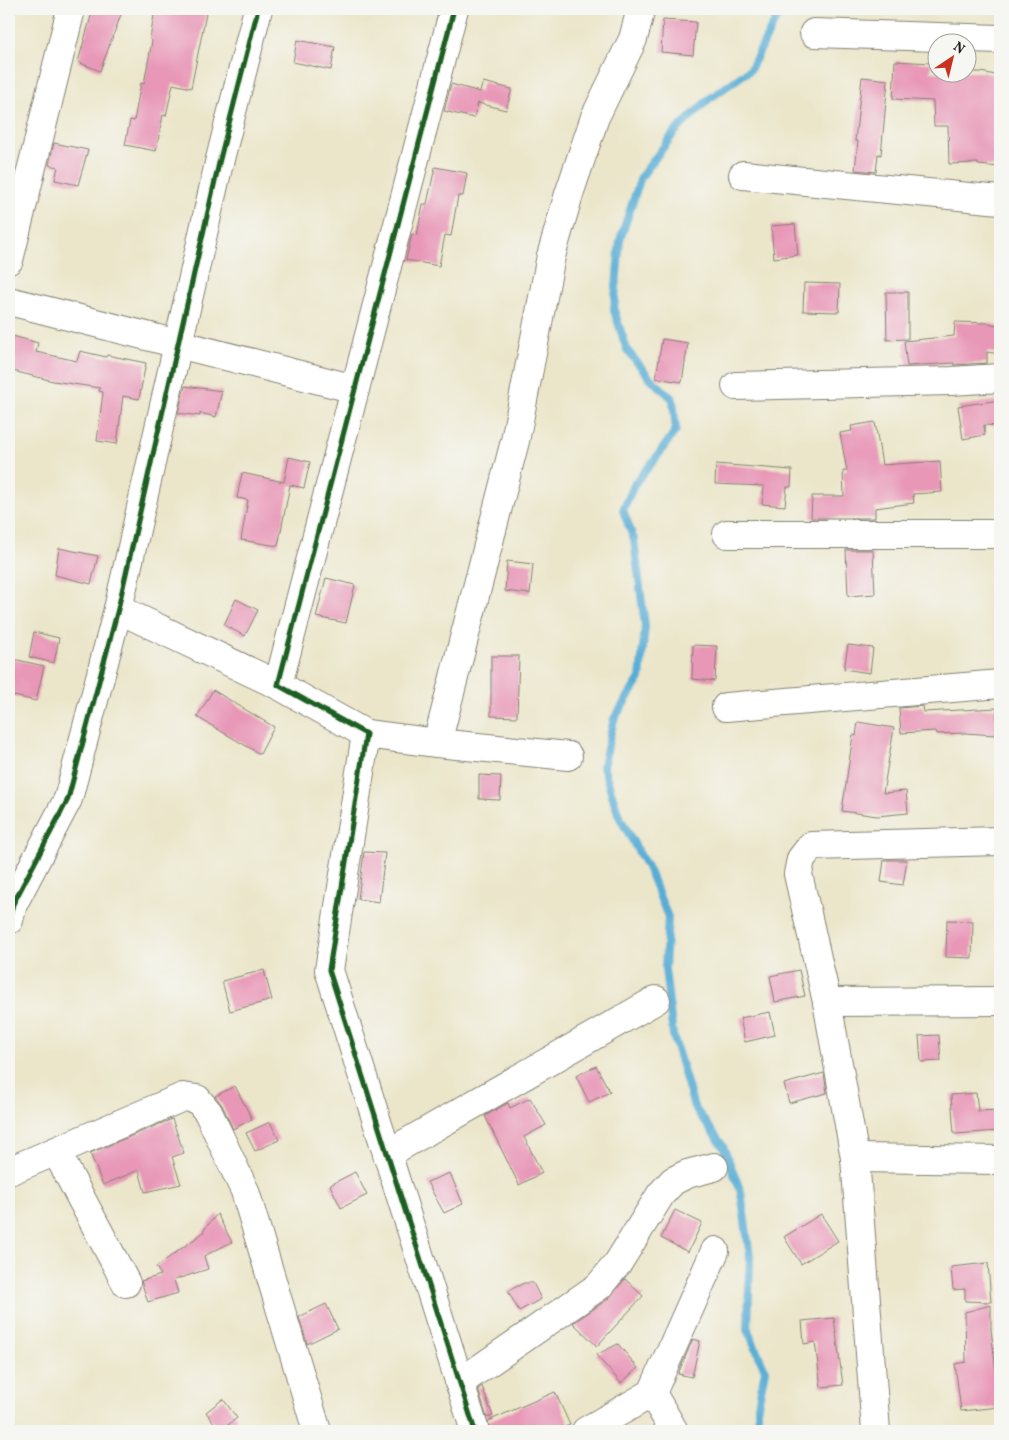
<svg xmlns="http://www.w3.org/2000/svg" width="1009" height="1440" viewBox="0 0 1009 1440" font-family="Vollkorn,serif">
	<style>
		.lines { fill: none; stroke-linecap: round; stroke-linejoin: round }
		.stream { stroke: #59add5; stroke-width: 8 }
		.building { fill: #e897b7 }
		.minor-casing { stroke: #848173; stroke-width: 30 }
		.tertiary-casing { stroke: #848173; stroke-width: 30 }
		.minor { stroke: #fff; stroke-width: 28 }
		.tertiary { stroke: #fff; stroke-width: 28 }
		.cycleway-casing { stroke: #f6f6f2; stroke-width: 8 }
		.cycleway { stroke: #1b5e20; stroke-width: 5 }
	</style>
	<rect width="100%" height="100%" fill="#f6f6f2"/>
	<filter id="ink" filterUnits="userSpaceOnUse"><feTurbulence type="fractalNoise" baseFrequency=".02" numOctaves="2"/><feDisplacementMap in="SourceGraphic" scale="10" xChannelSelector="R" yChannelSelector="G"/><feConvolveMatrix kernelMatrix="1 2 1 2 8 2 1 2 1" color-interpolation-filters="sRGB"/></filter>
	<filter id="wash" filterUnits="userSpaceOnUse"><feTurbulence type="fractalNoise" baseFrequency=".0096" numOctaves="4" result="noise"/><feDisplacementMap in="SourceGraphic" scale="20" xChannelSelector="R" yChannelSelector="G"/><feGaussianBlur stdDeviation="1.12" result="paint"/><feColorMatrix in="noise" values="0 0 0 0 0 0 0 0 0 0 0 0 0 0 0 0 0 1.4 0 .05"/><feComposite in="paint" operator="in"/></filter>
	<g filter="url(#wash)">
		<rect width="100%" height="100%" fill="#ebe6ca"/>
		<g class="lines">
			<polyline class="stream" points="758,1431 758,1405 765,1370 748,1330 750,1257 741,1192 723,1146 694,1107 673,1035 665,969 668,917 649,871 619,816 603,766 614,719 640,678 645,626 634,540 623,510 635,483 656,458 676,430 673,399 650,378 627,350 614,310 620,240 641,177 674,133 709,99 750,70 781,9"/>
		</g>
		<g id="blocks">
			<g class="building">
				<polygon points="93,9 123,9 100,71 78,62"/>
				<polygon points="155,9 207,9 191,88 173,84 166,116 163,115 156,151 125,145 130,120 134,121 141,83 144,84 152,41 150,39"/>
				<polygon points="663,20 696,22 693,55 661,52"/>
				<polygon points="297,40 335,47 331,70 293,62"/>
				<polygon points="895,61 931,63 931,72 981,72 1000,76 1000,167 978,165 978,163 949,164 948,126 934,126 933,101 893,99"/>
				<polygon points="862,77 888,80 881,155 878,154 876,172 855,170 858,141 855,141"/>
				<polygon points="483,82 512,89 506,110 478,103 474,118 444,111 451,84 480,92"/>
				<polygon points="54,143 88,150 78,185 55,180 58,167 49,165"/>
				<polygon points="435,167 467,173 463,196 458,196 451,236 445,235 439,266 406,260 412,234 417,235 423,204 427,204"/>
				<polygon points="795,224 798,255 774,258 771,226"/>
				<polygon points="804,283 840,284 839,312 803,311"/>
				<polygon points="886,292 908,292 908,339 887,340"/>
				<polygon points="955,322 988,323 1000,326 1000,354 987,352 987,363 954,365 954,363 907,366 904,341 954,336"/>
				<polygon points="9,335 38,343 36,352 77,361 80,351 106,357 107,355 146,363 139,399 123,396 117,444 97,441 103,392 99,391 100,388 53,381 9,370"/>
				<polygon points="662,339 688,343 682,382 656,378"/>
				<polygon points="185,386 222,391 216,417 200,413 200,416 178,413"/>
				<polygon points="1000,400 1000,426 984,425 985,435 963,439 958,406"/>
				<polygon points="875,422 882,465 940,461 942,492 913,494 914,503 875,508 875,518 811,518 812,496 844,496 843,471 847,471 840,433 852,431 851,426"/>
				<polygon points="289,457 310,462 304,488 290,485 278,546 241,540 248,500 237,498 242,473 284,482"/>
				<polygon points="716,464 792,470 791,487 787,487 785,506 762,504 764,486 715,484"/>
				<polygon points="59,548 98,556 91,584 55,575"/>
				<polygon points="846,550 873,550 875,594 848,596"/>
				<polygon points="507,561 533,564 530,594 505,591"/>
				<polygon points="326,578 355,585 346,623 316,617"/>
				<polygon points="236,599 258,610 245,636 224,625"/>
				<polygon points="34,632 59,638 54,663 29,657"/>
				<polygon points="693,645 717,646 715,681 692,679"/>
				<polygon points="848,645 873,648 870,673 844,669"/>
				<polygon points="491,656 519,656 517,717 491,716"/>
				<polygon points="9,658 44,666 36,701 9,695"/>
				<polygon points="213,690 274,727 260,754 197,717"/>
				<polygon points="923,706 924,712 997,708 996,735 965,733 937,734 936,731 901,733 899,708"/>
				<polygon points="858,722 894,728 883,793 906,791 908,813 877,816 842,811 853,735 856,736"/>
				<polygon points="479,775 501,776 500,800 479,799"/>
				<polygon points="364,852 385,853 379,902 358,899"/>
				<polygon points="884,860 907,860 903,885 881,882"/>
				<polygon points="947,920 973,921 972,958 946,957"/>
				<polygon points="264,970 272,1000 230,1011 222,981"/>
				<polygon points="799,970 805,996 775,1002 770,976"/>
				<polygon points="770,1012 775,1035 745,1042 740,1018"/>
				<polygon points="939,1035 941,1061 921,1062 919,1036"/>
				<polygon points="596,1066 610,1092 589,1102 576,1076"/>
				<polygon points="824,1073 827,1093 789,1103 784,1084"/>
				<polygon points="235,1086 252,1119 233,1129 222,1105 215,1096"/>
				<polygon points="976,1093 978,1111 1000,1110 1000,1131 954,1134 951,1095"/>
				<polygon points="530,1098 546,1125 524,1137 542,1173 519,1185 485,1116 508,1103 510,1108"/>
				<polygon points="172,1119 184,1153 172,1157 181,1184 145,1192 139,1170 103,1185 90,1153"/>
				<polygon points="270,1122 279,1140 255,1151 246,1133"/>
				<polygon points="355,1172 367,1195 341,1208 330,1185"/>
				<polygon points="450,1173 463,1204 444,1213 427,1182"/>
				<polygon points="675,1210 702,1223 688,1252 661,1238"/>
				<polygon points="217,1214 232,1242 204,1256 208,1269 174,1280 178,1293 148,1302 141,1281 161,1275 156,1267 204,1232 203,1231"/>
				<polygon points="821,1214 838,1241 801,1264 784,1237"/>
				<polygon points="988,1263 991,1302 965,1301 965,1289 953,1290 951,1267"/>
				<polygon points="625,1279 643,1296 597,1346 573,1323 608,1299"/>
				<polygon points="524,1283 533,1283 541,1299 519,1311 508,1291"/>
				<polygon points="326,1304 338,1329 307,1344 299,1317"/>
				<polygon points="991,1305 991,1329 1000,1407 961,1411 955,1364 966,1362 965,1312"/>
				<polygon points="834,1318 843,1385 821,1387 815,1342 804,1344 802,1321"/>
				<polygon points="693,1339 700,1341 692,1377 678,1374"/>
				<polygon points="618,1344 638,1368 621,1383 596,1355"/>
				<polygon points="482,1386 493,1416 487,1418 478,1389"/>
				<polygon points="555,1392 570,1425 555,1431 490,1431 488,1421"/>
				<polygon points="223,1399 237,1418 220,1431 206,1412"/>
			</g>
		</g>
	</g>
	<g filter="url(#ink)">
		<use href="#blocks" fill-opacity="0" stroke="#848173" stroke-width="1"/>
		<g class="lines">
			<defs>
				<g id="minor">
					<polyline points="454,9 278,685 366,734 329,970 475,1431"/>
					<polyline points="814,33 1000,39"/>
					<polyline points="743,175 1000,200"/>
					<polyline points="9,260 71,9"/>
					<polyline points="9,301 355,389"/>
					<polyline points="736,386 951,381 1000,378"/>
					<polyline points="727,534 1000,534"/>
					<polyline points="118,609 278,685"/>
					<polyline points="726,707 1000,684"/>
					<polyline points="366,734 437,743"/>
					<polyline points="568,756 437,743 515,441 551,256 569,194 595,117 633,39 641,9"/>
					<polyline points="827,1002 1000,1001"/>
					<polyline points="56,1151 126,1283"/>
					<polyline points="387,1154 656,1000"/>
					<polyline points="855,1158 1000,1160"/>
					<polyline points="9,1171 183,1097 197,1099 208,1112 245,1191 317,1431"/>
					<polyline points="459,1383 599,1286 618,1263 661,1194 673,1181 687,1174 714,1167"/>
					<polyline points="586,1431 652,1393"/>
					<polyline points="674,1431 652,1393 715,1251"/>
					<polyline points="876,1431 855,1158 827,1002 798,874 801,859 811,846 1000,841"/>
				</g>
				<polyline id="tertiary" points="9,920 13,904 68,799 118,609 219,163 258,9"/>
			</defs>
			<use href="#minor" class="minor-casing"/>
			<use href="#tertiary" class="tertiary-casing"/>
			<use href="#minor" class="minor"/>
			<use href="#tertiary" class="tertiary"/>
			<defs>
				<g id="cycleway">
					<polyline points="454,9 278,685 366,734 329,970 475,1431"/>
					<polyline points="9,920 13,904 68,799 118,609 219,163 258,9"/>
				</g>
			</defs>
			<use href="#cycleway" class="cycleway-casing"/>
			<use href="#cycleway" class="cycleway"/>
		</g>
	</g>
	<rect width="1009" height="1440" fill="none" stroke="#f6f6f2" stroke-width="30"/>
	<g transform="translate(952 58) rotate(35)"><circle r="24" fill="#f6f6f2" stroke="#9f9f9c"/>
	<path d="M0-4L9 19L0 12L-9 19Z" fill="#c8321e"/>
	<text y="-8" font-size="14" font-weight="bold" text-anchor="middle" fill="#1c1c1c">N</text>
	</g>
</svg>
